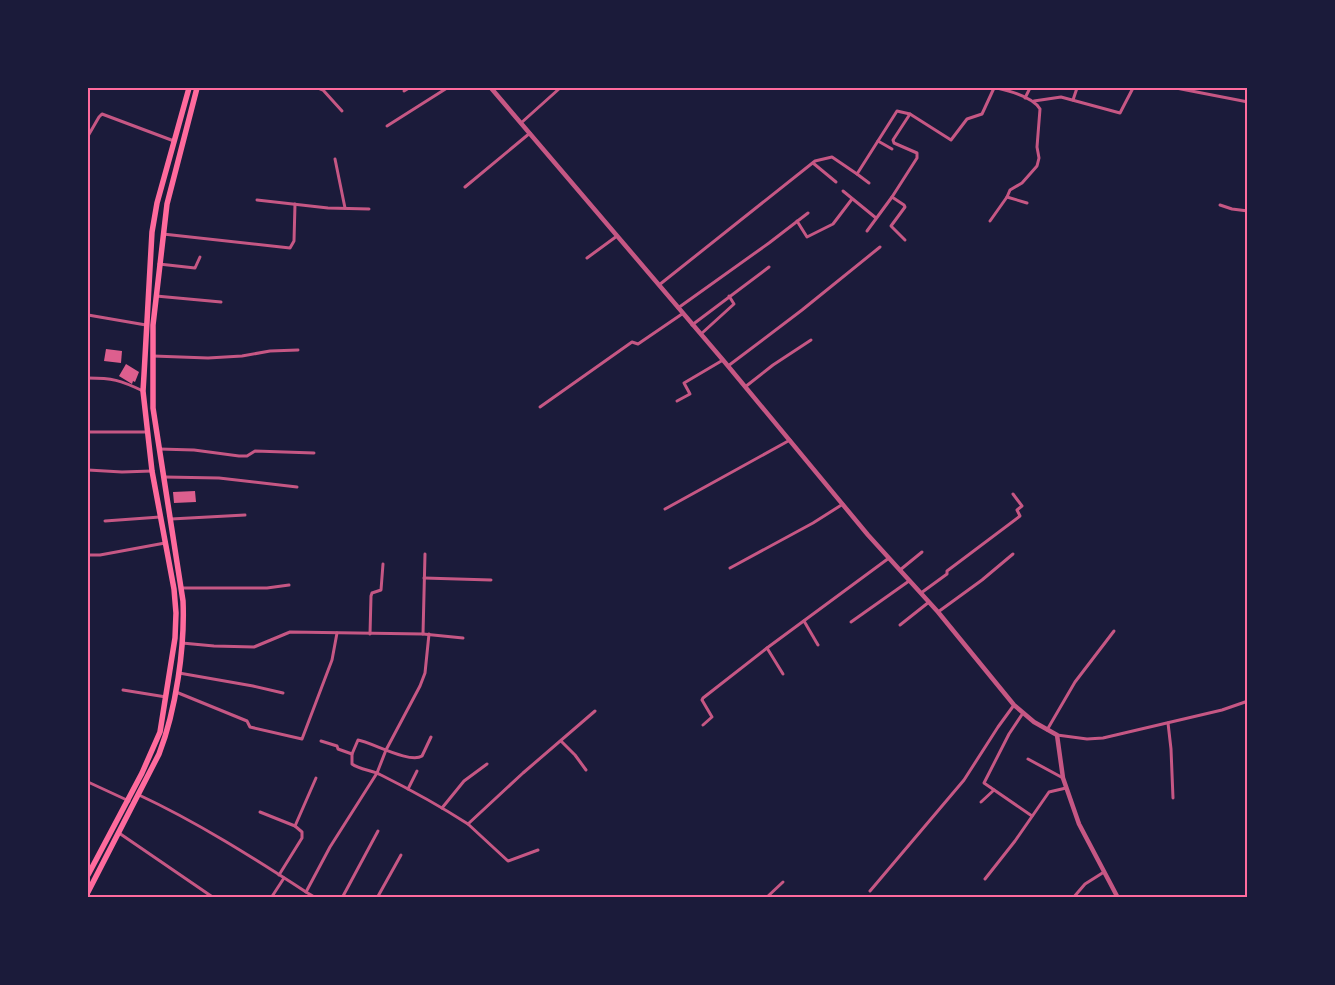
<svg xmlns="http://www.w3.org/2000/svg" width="1335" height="985" viewBox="0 0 1335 985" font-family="Lora,serif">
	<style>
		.building { fill: #dd5f8e }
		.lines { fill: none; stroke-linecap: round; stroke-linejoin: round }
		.minor { stroke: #c65784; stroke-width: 3 }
		.tertiary { stroke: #c65784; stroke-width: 4.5 }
		.trunk { stroke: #ff6b9d; stroke-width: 5.5 }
		.neatline { fill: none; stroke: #ff6b9d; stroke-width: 2 }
	</style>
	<rect width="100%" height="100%" fill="#1b1b3a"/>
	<g class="building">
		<polygon points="106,349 122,351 121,363 104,361"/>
		<polygon points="126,364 139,372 135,382 133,381 132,384 119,376"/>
		<polygon points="195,491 196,502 174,503 173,492"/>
	</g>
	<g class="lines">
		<g class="minor">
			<polyline points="318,88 323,90 342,111"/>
			<polyline points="1176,88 1248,102"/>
			<polyline points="404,91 409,88"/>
			<polyline points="1025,98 1030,88"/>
			<polyline points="1073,100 1077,88"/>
			<polyline points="1034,101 1061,97 1120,113 1133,88"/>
			<polyline points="521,123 560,88"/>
			<polyline points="387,126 447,88"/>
			<polyline points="88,136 99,117 102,114 174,141"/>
			<polyline points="878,141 892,149"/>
			<polyline points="335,159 345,208"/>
			<polyline points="813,163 836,182"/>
			<polyline points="857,174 869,183"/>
			<polyline points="465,187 530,133"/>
			<polyline points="843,191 876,218"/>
			<polyline points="892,197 904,205 905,207 891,226 905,240"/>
			<polyline points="1007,197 1027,203"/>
			<polyline points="257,200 328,208 369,209"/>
			<polyline points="1220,205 1232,209 1248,211"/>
			<polyline points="797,221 807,237 833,224 852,199"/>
			<path d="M990 221 1007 197 1010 190 1022 183 1037 166 1039 158 1037 147 1040 109C1033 97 1010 91 997 88"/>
			<polyline points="867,231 892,197 917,158 917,153 894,143 893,140 910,114"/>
			<polyline points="163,234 290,248 294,241 295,204"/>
			<polyline points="587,258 617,236"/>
			<polyline points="159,264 195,268 200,257"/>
			<polyline points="659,285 815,161 832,157 857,174 897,111 910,114 951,140 967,119 982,114 994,88"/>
			<polyline points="156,296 221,302"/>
			<polyline points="678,308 769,243 808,213"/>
			<polyline points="88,315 146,325"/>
			<polyline points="692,325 769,267"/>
			<polyline points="701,334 734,304 729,296"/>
			<polyline points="153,356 208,358 242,356 270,351 298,350"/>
			<polyline points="728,366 802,310 880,247"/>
			<path d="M88 378C112 378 120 380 143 391"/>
			<polyline points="745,387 773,365 811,340"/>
			<polyline points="677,401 690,394 684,383 723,360"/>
			<polyline points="540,407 632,342 638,344 682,314"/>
			<polyline points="88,432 148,432"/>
			<polyline points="159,449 194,450 239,456 247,456 255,451 314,453"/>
			<polyline points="88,470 122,472 152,471"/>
			<polyline points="164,477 219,478 297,487"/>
			<polyline points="665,509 790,440"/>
			<polyline points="171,519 245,515"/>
			<polyline points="105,521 160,517"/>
			<polyline points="88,555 100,555 165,543"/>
			<polyline points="730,568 813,523 843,504"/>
			<polyline points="900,570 922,552"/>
			<polyline points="424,578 491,580"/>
			<polyline points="181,588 267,588 289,585"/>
			<polyline points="921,593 947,574 947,571 1020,516 1017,510 1022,506 1013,494"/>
			<polyline points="938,612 982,580 1013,554"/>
			<polyline points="804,621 818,645"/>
			<polyline points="851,622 909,581"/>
			<polyline points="900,625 929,602"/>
			<polyline points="370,634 371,596 372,593 381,590 383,564"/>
			<polyline points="423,634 425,554"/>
			<polyline points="182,643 214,646 254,647 290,632 423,634 463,638"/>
			<polyline points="179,673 253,686 283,693"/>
			<polyline points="783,674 767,648 889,558"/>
			<polyline points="123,690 166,697"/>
			<polyline points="176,692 247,721 250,727 302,739 332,660 337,633"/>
			<polyline points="1023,713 1009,734 984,783 1032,816"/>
			<polyline points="1168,723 1171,749 1173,798"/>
			<polyline points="703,725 712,717 702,700 703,698 767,648"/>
			<polyline points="1047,730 1075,682 1114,631"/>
			<polyline points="1057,735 1087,739 1103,738 1222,710 1248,701"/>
			<path d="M431 737 422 756C410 764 371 742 358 740L352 754V764C360 770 372 770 381 775 411 790 440 806 468 824L523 773 595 711"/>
			<polyline points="321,741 337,746 338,749 352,754"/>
			<polyline points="561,741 575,755 586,770"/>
			<polyline points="1028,759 1063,778"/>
			<polyline points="88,782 129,801"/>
			<polyline points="408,789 417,771"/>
			<path d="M139 795C197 822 252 857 306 892L316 898"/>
			<polyline points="981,802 994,790"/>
			<polyline points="442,808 464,781 487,764"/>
			<polyline points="260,812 295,826"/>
			<polyline points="468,824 508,861 538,850"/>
			<polyline points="119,833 214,898"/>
			<polyline points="279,875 302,838 302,832 295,826 316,778"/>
			<polyline points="985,879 1015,841 1049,792 1066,788"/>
			<polyline points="870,891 964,780 998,727 1014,705"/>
			<polyline points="306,892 330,847 377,773 386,750 420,686 425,673 429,634"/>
			<polyline points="271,898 284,878"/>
			<polyline points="342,898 378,831"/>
			<polyline points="377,898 401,855"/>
			<polyline points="766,898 783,882"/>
			<polyline points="1073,898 1085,884 1104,872"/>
		</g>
		<polyline class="tertiary" points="491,88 723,360 868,535 938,612 1014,705 1034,722 1057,735 1063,778 1079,824 1118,898"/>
		<g class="trunk">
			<polyline points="88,875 142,773 160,732 175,638 176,613 174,589 152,471 143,391 144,375 152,232 157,203 189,88"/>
			<path d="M88 892 159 754C176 710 185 647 183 601L153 408V325L167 204 197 88"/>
		</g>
	</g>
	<rect width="1335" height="985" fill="none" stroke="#1b1b3a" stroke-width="178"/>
	<rect x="89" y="89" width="1157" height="807" class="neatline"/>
</svg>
